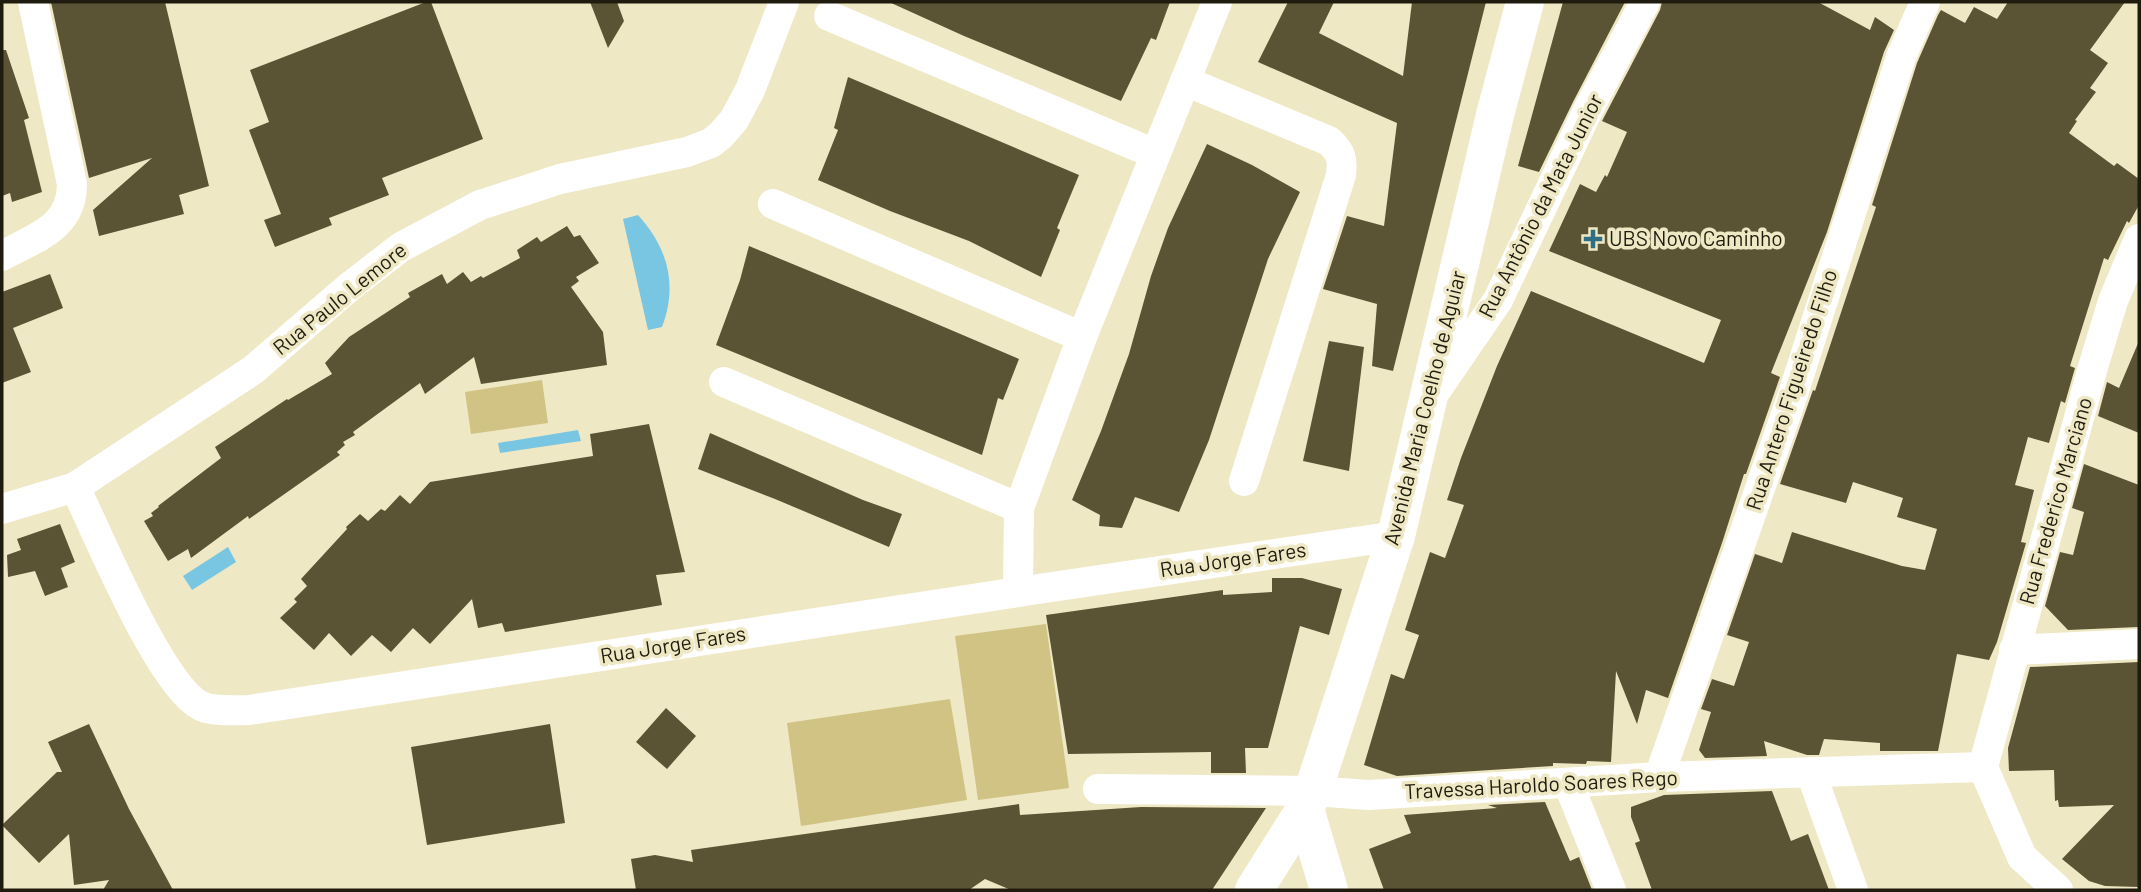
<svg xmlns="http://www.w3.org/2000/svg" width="2141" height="892" viewBox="0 0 2141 892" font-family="Barlow,sans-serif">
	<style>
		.green { fill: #d0c383 }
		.water { fill: #79c6e3 }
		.building { fill: #5a5435 }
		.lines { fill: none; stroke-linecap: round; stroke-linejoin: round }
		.street { stroke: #fff; stroke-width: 30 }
		.secondary { stroke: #fff; stroke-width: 38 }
		.poi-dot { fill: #2f6e83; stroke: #efe8c4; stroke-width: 2.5 }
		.labels { text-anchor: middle; stroke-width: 7; stroke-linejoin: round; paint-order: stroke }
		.street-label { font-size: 21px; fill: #1f1c0f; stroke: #efe8c4 }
		.poi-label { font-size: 21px; fill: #1f1c0f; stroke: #efe8c4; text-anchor: start }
	</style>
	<rect width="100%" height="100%" fill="#efe8c4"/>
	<g class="green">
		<polygon points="542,380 548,423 471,434 465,392"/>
		<polygon points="1046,624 1069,788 978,800 955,636"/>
		<polygon points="950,699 967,800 801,826 787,723"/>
	</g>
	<g class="water">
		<path d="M638 215C668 248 678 285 662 327L648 330 623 219Z"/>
		<polygon points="578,430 581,441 500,453 498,443"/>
		<polygon points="228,547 236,562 192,590 183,576"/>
	</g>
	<g class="building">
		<polygon points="51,2 165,2 209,186 179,195 184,214 99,236 93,210 152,158 89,178"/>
		<polygon points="426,2 431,2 483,139 382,178 389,195 329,218 332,225 275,247 264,220 281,214 249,130 269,122 250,70"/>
		<polygon points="590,2 617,2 624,21 608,48"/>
		<polygon points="889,2 1170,2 1156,40 1151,38 1121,101 964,36"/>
		<polygon points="1288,2 1334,2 1319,33 1403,76 1412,2 1486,2 1393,371 1372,366 1377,304 1323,289 1347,216 1384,226 1397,123 1258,62"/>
		<polygon points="1563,2 1625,2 1573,102 1539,172 1518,166"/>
		<polygon points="1662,2 1818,2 1870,30 1875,17 1894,30 1884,52 1827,232 1771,373 1780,377 1746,474 1744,474 1722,543 1668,698 1646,690 1637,724 1616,671 1611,762 1587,761 1586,764 1553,763 1553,766 1397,776 1364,765 1391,674 1404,679 1419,635 1405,630 1430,552 1445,558 1464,505 1447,500 1461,458 1497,366 1531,291 1704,363 1721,320 1549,251 1580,184 1596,192 1605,175 1607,177 1627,132 1602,121 1660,10"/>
		<polygon points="2008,2 2125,2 2090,50 2108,63 2090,88 2096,92 2075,120 2077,121 2069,133 2114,166 2117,163 2139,179 2139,205 2129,223 2127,221 2108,260 2104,258 2070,366 2075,368 2065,403 2061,401 2049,443 2028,437 2015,485 2034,490 2021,542 2026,543 1997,642 1989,660 1957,654 1938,751 1880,751 1880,743 1824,739 1819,755 1807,755 1764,741 1767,756 1705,758 1699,750 1711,712 1701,709 1712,679 1734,686 1749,642 1727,635 1755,554 1782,563 1792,532 1902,566 1925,570 1937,529 1897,517 1903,498 1853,482 1846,503 1780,484 1813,390 1815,391 1876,207 1872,205 1917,63 1938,15 1941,10 1965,23 1974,7 1997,19"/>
		<polygon points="2,50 6,50 29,118 24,120 42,192 12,202 10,193 2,196"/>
		<polygon points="848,77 1079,175 1057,228 1060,230 1041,277 969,241 890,211 818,180 838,130 834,128"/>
		<polygon points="1207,144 1252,165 1300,192 1268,259 1209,440 1179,512 1135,497 1122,528 1099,526 1100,515 1072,500 1101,431 1129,354 1151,276 1168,228"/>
		<polygon points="567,226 574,237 580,235 599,263 576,277 579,281 571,287 603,332 607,365 481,384 474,357 425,394 420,383 353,432 355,435 343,442 345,445 337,452 340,455 249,519 248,516 191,558 188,549 168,561 144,521 153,516 151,513 159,507 158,506 221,458 215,447 287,399 288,400 332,374 325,363 349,337 410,297 408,293 442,274 447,284 463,272 471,282 481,276 483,278 520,258 517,250 537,237 541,242"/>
		<polygon points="749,246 904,310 1019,359 1003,400 998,398 982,455 716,345 740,280"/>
		<polygon points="50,274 63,308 13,328 31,372 2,383 2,292"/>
		<polygon points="1329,341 1364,347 1349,471 1303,461"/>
		<polygon points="2139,341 2139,433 2098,416 2107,382 2119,388"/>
		<polygon points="649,424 685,572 656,575 662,605 505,632 502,623 478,628 472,599 430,644 413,628 391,652 372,635 351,656 329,633 314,650 280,618 297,602 294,599 307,586 301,579 347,529 346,527 360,514 368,521 381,509 385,511 400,495 410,504 430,482 593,456 590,434"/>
		<polygon points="710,433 863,500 902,514 889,547 775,499 698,469"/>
		<polygon points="2084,464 2139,485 2139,627 2068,630 2045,606 2060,552 2073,555 2084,512 2072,508"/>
		<polygon points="60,524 75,562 61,568 68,587 45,596 35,571 8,577 7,555 21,550 17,539"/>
		<polygon points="1272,578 1302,578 1342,589 1329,635 1300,626 1268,748 1245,748 1246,773 1211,773 1211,752 1068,754 1046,615 1223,590 1223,595 1272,592"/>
		<polygon points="2139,662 2139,887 2105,886 2089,881 2062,859 2114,805 2059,807 2058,800 2055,801 2054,770 2009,771 2008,748 2030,667"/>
		<polygon points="666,708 696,736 667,769 636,742"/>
		<polygon points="89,724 129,809 173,890 103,890 109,880 74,885 69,834 39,863 2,825 57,772 62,772 48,742"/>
		<polygon points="550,724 565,823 427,845 411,747"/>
		<polygon points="1772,791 1791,841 1808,834 1829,890 1652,890 1635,843 1640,841 1631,817 1631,807 1664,795"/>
		<polygon points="1545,802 1570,861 1579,857 1592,890 1384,890 1369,849 1411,833 1404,815 1497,808 1488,805"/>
		<polygon points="1019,804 1020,815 1141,807 1266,808 1212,890 1011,890 985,879 969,890 636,890 631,859 655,855 693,862 691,850"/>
	</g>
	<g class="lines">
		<g class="street">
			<polyline points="829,16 1155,154"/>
			<path d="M1185 81 1329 141C1341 152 1343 159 1341 175L1244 481"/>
			<polyline points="773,204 1082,337"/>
			<path d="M2 256C36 237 72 228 72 184L33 2"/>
			<polyline points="724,382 1019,508"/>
			<polyline points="1435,392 1498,300 1588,110 1645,2"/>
			<path d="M75 487C97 532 160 686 201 706 214 712 235 710 249 710L1018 592 1396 536"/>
			<polyline points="2,509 75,487 253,370 348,288 401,247 480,205 560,179 687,152 711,143 721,135 734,120 750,90 784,2"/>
			<polyline points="1018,592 1019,508 1082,337 1217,2"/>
			<polyline points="2014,650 2139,644"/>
			<polyline points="1983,767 2093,367 2113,301 2139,239"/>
			<polyline points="1983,767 2022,857 2058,890"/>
			<polyline points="1811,773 1853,890"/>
			<polyline points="1659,777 1793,394 1901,57 1925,2"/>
			<polyline points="1568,783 1611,890"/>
			<polyline points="1098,789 1313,791 1369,795 1659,777 1983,767"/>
		</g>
		<g class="secondary">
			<polyline points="1305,809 1329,890"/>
			<polyline points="1254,890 1305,809 1313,791 1396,536 1495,115 1525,2"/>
		</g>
	</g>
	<path class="poi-dot" d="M1589.5 228.5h7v7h7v7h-7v7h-7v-7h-7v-7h7z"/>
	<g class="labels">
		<g class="street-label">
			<text transform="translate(1541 206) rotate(-63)" y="7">Rua Antônio da Mata Junior</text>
			<text transform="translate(340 299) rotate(-39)" y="7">Rua Paulo Lemore</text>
			<text transform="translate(1792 390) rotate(-72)" y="7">Rua Antero Figueiredo Filho</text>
			<text transform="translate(1425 408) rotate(-76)" y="7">Avenida Maria Coelho de Aguiar</text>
			<text transform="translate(2056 501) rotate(-74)" y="7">Rua Frederico Marciano</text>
			<text transform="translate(1233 560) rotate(-8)" y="7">Rua Jorge Fares</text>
			<text transform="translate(673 645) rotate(-9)" y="7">Rua Jorge Fares</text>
			<text transform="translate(1541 785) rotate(-3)" y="7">Travessa Haroldo Soares Rego</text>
		</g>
		<g class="poi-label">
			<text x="1609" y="246">UBS Novo Caminho</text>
		</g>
	</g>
	<rect width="2141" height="892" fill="none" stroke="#1f1c0f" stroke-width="7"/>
</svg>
